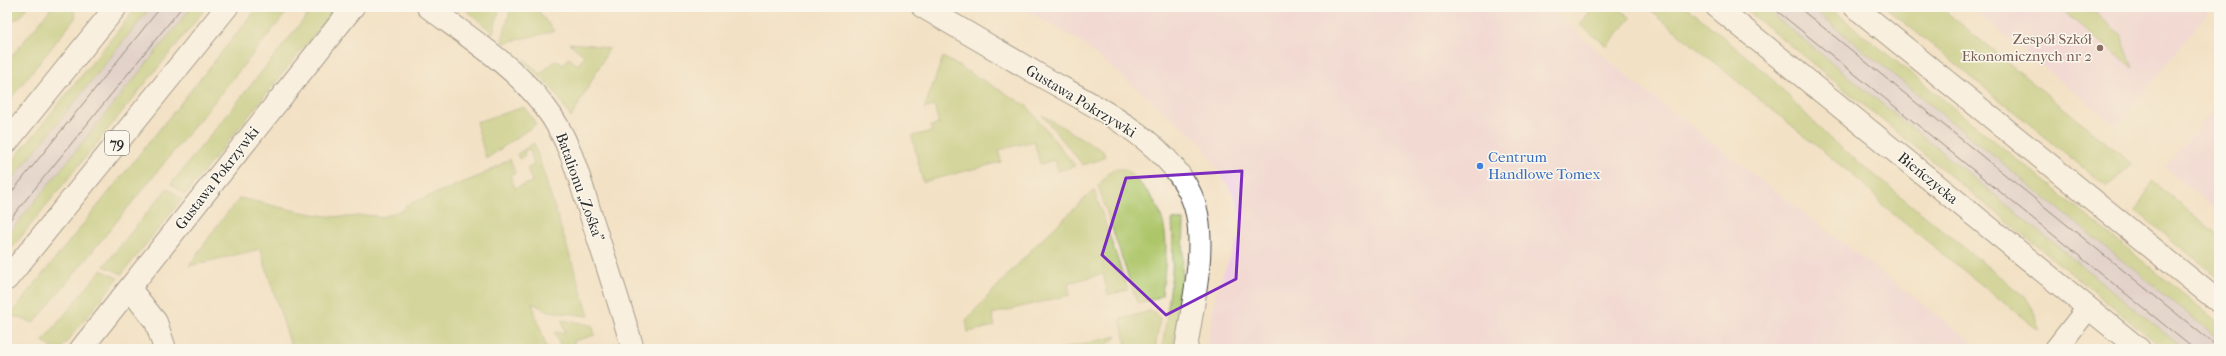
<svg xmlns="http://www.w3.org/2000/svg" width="2226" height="356" viewBox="0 0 2226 356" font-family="'IM FELL French Canon',serif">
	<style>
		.built { fill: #f1d0e3 }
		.industrial { fill: #cebed1 }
		.green { fill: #aec66b; stroke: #6c784b }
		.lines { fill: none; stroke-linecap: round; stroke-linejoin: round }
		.street-casing { stroke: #494642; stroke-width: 24 }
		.secondary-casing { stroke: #494642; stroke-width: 24 }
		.primary-casing { stroke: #494642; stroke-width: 24 }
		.street { stroke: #fff; stroke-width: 22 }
		.secondary { stroke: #fff; stroke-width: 22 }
		.primary { stroke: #fff; stroke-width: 22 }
		.tram { stroke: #2b2b2b; stroke-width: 1 }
		.marked { fill: none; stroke: #7b2cbf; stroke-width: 3; stroke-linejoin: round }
		.education-dot { fill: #8d6e63; stroke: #fbf7ec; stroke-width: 1.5 }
		.shop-dot { fill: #3f7fe0; stroke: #fbf7ec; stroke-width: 1.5 }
		.labels { text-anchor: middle; stroke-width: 3; stroke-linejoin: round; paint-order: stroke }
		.shield { fill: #fbf7ec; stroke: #696865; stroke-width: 1 }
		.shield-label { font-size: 14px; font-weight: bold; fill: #2b2b2b }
		.education-label { font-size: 15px; fill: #785e54; stroke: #fbf7ec; text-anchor: end }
		.street-label { font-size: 15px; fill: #2b2b2b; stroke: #fbf7ec }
		.shop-label { font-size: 15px; fill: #366cbe; stroke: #fbf7ec; text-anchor: start }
	</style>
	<rect width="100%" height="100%" fill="#fbf7ec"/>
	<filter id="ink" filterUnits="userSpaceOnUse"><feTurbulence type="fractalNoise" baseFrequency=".025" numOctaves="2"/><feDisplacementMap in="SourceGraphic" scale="8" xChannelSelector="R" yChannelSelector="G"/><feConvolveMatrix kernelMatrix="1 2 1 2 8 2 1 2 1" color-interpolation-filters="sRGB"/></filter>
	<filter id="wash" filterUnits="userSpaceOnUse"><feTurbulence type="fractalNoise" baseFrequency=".012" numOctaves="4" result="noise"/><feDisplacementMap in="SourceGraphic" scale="16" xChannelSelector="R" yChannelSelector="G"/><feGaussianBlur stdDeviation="0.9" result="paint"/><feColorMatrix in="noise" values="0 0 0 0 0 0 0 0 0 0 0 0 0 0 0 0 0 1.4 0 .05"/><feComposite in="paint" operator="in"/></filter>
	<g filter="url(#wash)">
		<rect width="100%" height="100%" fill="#f3e1c5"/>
		<g class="built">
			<polygon points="1021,7 1547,7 1640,87 1981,349 1207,349 1216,292 1242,229 1239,207 1232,192 1200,141 1078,40"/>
			<polygon points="1970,7 2212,7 2117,127"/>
			<polygon points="2219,102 2219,212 2165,168"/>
		</g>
		<g class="industrial">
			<polygon points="151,7 192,7 7,236 7,186"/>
			<polygon points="1763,7 1810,7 2219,339 2219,349 2184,349"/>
		</g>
		<g class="green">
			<polygon points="16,7 28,7 19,18 7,22 7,18"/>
			<polygon points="52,7 73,7 76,17 7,103 7,62"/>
			<polygon points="137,7 151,7 7,186 7,168"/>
			<polygon points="192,7 207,7 7,254 7,236"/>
			<polygon points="258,7 291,7 34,323 10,315"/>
			<polygon points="314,7 336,7 185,195 171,184"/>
			<polygon points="463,7 500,7 493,33"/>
			<polygon points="511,7 535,7 554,31 504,43 502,41"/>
			<polygon points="1593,7 1617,7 1631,18 1607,46 1580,25"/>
			<polygon points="1646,7 1654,10 1657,7 1687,7 1766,73 1829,138 2026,298 2036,314 2038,330 1887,209 1861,182"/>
			<polygon points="1743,7 1763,7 2184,349 2164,349"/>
			<polygon points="1810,7 1829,7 2219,323 2219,339"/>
			<polygon points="1885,7 1940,7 2132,164 2107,187"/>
			<polygon points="2060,9 2094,11 2121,35 2133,68"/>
			<polygon points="569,43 592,45 609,49 571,118 555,92 523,60 524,59 540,74 556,60 563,65 569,58 578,65 585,56"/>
			<polygon points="943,57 1027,106 1075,166 1058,171 1055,160 1040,164 1034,141 999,150 1001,162 923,182 912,136 933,131 931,126 939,124 934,106 924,109"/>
			<polygon points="524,107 536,124 486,159 476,122"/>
			<polygon points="1042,115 1103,151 1105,157 1102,159 1083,165"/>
			<path d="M534 143 589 316 548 311 532 303 547 349H292L260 249 189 266 219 223 240 198C273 205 308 216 343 217 352 218 372 212 379 218L405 209 406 205 482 175 510 159 515 173 510 175 515 188 532 182 527 168 534 165 530 149 524 151 525 155 519 159 517 154Z"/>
			<path d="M1113 169H1126C1135 179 1147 189 1154 201 1172 230 1165 264 1162 295L1156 299 1137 303 1098 186Z"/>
			<polygon points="2152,181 2219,236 2219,278 2136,211"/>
			<polygon points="167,188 182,199 122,274 104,266"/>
			<polygon points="1094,190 1128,290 1108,295 1103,274 1068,283 1070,295 992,314 995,326 968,332 966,320 1032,249"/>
			<path d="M1172 219 1184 221 1182 280 1173 349H1162C1168 307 1176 262 1172 219Z"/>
			<polygon points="101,270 118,278 61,349 53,349 43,341"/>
			<polygon points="1150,311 1155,312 1160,318 1155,349 1127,349 1120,319"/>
			<polygon points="562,320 592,325 595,335 574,341 576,349 561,349 555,332 565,333"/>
			<polygon points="1117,336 1102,349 1062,349"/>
		</g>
	</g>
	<g filter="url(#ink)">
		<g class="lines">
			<defs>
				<g id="street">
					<path d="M428 7C468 37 515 66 545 107 570 139 580 181 592 219 606 262 620 305 633 349"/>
					<path d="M923 7C962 30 1002 53 1041 76 1095 107 1183 146 1197 214 1205 255 1192 307 1186 349"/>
					<polyline points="130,289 156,322 165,349"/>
					<polyline points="81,349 353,7"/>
					<polyline points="2056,349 2088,308"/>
				</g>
				<g id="secondary">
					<polyline points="1717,7 2139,349"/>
					<polyline points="1855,7 2219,302"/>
				</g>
				<g id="primary">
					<polyline points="7,142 116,7"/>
					<polyline points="7,279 227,7"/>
				</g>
			</defs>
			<use href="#street" class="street-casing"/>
			<use href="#secondary" class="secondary-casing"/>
			<use href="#primary" class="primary-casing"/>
			<use href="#street" class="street"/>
			<use href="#secondary" class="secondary"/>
			<use href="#primary" class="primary"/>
			<g class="tram">
				<polyline points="1772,7 2194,349"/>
				<polyline points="1798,7 2219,348"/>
				<polyline points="7,198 161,7"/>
				<polyline points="7,223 182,7"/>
			</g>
		</g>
	</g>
	<path d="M0 0H2226V356H0ZM1242 171 1236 279 1166 315 1102 255 1126 178Z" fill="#f3e1c5" fill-opacity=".55" fill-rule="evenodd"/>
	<path class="marked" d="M1242 171 1236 279 1166 315 1102 255 1126 178Z"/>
	<circle class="education-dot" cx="2100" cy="48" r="4"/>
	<circle class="shop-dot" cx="1480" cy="166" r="4"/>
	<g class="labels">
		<rect class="shield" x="105" y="131" width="24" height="24" rx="3"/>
		<g class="shield-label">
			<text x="117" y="148">79</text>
		</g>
		<g class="education-label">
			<text x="2092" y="44">Zespół Szkół<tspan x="2092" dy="17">Ekonomicznych nr 2</tspan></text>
		</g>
		<g class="street-label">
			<text transform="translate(1081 101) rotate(31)" y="5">Gustawa Pokrzywki</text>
			<text transform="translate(217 178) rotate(-52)" y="5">Gustawa Pokrzywki</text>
			<text transform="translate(1928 178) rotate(39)" y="5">Bieńczycka</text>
			<text transform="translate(580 187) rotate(70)" y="5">Batalionu „Zośka”</text>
		</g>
		<g class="shop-label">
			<text x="1488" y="162">Centrum<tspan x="1488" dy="17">Handlowe Tomex</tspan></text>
		</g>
	</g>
	<rect width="2226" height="356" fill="none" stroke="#fbf7ec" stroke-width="24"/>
</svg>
